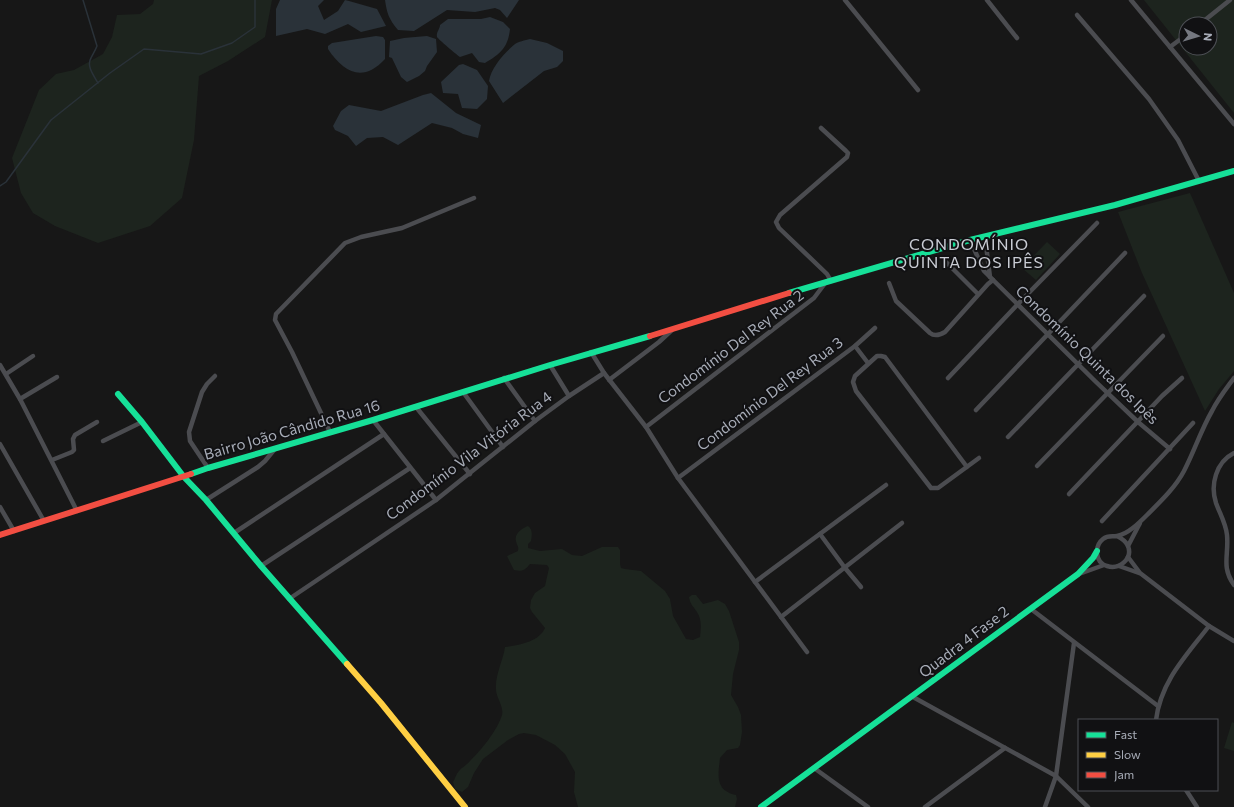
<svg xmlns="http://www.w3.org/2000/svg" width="1234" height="807" viewBox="0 0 1234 807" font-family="Commissioner,sans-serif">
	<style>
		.green { fill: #1d241e; fill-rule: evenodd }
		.water { fill: #2a3239 }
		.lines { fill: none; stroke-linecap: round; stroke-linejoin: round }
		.stream { stroke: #2a3239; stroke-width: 1.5 }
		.street { stroke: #4b4c50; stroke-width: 4.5 }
		.fast { stroke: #16e098; stroke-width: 6 }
		.slow { stroke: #ffcf43; stroke-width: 6 }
		.jam { stroke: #f24e42; stroke-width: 6 }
		.labels { text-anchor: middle; stroke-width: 4; stroke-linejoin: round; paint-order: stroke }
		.street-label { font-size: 15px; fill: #a8adb8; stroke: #111113 }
		.neighbourhood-label { font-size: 16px; letter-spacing: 1px; fill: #c9ccd4; stroke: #111113 }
	</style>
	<rect width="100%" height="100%" fill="#171717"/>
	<g class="green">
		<polygon points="154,0 272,0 265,37 228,61 199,76 194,140 182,198 150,226 98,243 55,226 33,213 21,193 12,158 39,90 56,74 74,70 103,54 112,37 117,15 140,14 153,4"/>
		<path d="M1144 0H1234V113ZM1186 24H1210V48H1186Z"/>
		<polygon points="1190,193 1234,293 1234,371 1219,389 1205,411 1142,273 1118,212"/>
		<polygon points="1047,242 1060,254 1036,280 1022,268"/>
		<path d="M528 526C533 530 532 535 531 541L528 544V548L540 551 562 549 572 555 582 556 602 547H618L620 550V564L621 568 625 569 641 571 665 591 670 599 673 616 686 639 693 640 700 637C701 628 702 620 697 612 693 606 690 604 689 597L692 595H696L703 604 718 600 725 604 729 611 739 642V650L733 674 731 695 738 707 741 715 742 732 740 745 738 748 727 750 720 758C718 776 715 790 736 795L737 799 735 807H578L574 792 575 772 565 754 555 745 536 735 524 733 519 734 508 740 483 759 474 773 468 787 462 792 455 789 453 782C455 779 456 774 459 771 462 767 467 765 470 761 481 750 497 731 502 715 504 706 496 698 496 689 495 675 503 661 505 647 519 645 539 642 545 628L532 612 530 608 531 600 535 593 545 586 549 568 547 565 530 564C525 570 523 572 514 570L507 556 518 551C519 546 517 546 516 541 514 534 522 528 528 526Z"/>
		<polygon points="1232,722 1234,723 1234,751 1224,748"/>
	</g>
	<g class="water">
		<polygon points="280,0 324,0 318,6 324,20 338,11 345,0 349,1 377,9 386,26 361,32 348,24 325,34 307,29 276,36 276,9"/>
		<path d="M385 0H519L507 18 500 10 495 8 475 12 447 10 414 31 398 30C389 19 387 14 385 0Z"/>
		<path d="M490 17 503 22 510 29C508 48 500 54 485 63L479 62 472 53 460 57C457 55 438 39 437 37 436 32 440 29 440 25L448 19H481Z"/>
		<path d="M376 36 383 37 385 40V59C363 83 344 73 328 49V46L332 43Z"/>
		<polygon points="427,36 436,39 437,52 427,66 425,71 419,76 407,82 401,77 392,58 389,57 390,41 404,38"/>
		<path d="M530 39 547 43 563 51V61L557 67 544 71 503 103 489 81C491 68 504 53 515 44 518 42 525 40 530 39Z"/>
		<polygon points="463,64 477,70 488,86 487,99 477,109 462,108 458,94 443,93 441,82 459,65"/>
		<polygon points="431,93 456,113 481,125 478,138 463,134 452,128 432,123 398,145 383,137 367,138 356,146 348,136 335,130 333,126 341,111 349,105 381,111 423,95"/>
	</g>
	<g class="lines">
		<g class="stream">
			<path d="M83 0 97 46C95 51 93 54 91 58 86 66 94 76 98 83"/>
			<polyline points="0,186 6,182 51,120 110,73 144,49 201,54 232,43 255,27 255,0"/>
		</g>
		<g class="street">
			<polyline points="845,0 918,90"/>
			<polyline points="987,0 1017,38"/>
			<polyline points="1131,0 1234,124"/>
			<polyline points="1077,15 1149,99 1178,140 1199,181"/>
			<polyline points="1200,24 1230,0"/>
			<polyline points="1170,47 1186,35"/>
			<polyline points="821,128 846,151 848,153 847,157 780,215 776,222 779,228 827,274 831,281"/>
			<polyline points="985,237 990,277"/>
			<polyline points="970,240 984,271 1095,381 1138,422 1170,449"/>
			<polyline points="946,262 978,294"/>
			<path d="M889 283 896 301 930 333C935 337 940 335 945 332L988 284 993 280"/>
			<polyline points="855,346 868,363"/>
			<polyline points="591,352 604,373 646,427 678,478 807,652"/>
			<polyline points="0,365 20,399 77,511"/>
			<polyline points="550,365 569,396"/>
			<polyline points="6,374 33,356"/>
			<polyline points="504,378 535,421"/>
			<polyline points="948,378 1017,305 1097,223"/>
			<polyline points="609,380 659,342 672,330"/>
			<polyline points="463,392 503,447"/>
			<polyline points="20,399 57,377"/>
			<polyline points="416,407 470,474"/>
			<polyline points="976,410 1125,253"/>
			<polyline points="373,420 436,500"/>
			<polyline points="646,427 814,298 826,282"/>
			<polyline points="330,432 292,352 275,320 276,314 345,243 361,237 402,228 474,198"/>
			<polyline points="1008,437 1144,296"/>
			<polyline points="103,441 142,422"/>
			<polyline points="0,444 44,521"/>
			<path d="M1234 453C1216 462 1210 485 1216 503 1220 514 1226 524 1227 535 1229 555 1221 567 1234 585"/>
			<polyline points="52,460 72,452 74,450 73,439 75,435 97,422"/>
			<polyline points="1037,466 1163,336"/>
			<polyline points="967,467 885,357 881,356 877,356 855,376 853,382 856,391 931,488 938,488 979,458"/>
			<polyline points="208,468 190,441 189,432 202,392 207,384 215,376"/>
			<polyline points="678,478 855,346 875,328"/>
			<polyline points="1069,494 1162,396 1182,378"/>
			<polyline points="206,500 258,467 265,461 274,450"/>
			<polyline points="0,507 14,531"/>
			<polyline points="1102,521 1193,423"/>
			<polyline points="234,533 384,434"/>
			<polyline points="820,534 845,568 861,587"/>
			<path d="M1117 536C1121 538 1126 541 1128 546 1133 559 1119 570 1107 566 1095 563 1094 546 1103 539 1108 535 1112 537 1117 536 1128 534 1139 523 1147 515 1160 502 1175 488 1184 471 1194 452 1201 430 1212 411 1218 399 1226 389 1234 378"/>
			<polyline points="1128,546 1140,523"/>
			<polyline points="1128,557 1140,573 1209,626 1234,641"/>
			<polyline points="261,566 410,468"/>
			<polyline points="1119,566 1139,573"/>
			<polyline points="1079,574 1104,565"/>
			<polyline points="755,582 886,485"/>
			<polyline points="289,599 436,500 535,421 569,396 604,373"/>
			<polyline points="1031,609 1158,706"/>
			<polyline points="781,617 902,523"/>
			<polyline points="913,697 1056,776 1088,807"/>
			<path d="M1156 720C1161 681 1186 656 1209 626"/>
			<polyline points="814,768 868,807"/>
			<polyline points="1186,790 1197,807"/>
			<polyline points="925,807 1005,748"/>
			<polyline points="1045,807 1056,776 1074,643"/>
		</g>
		<g class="fast">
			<polyline points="789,293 970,240 1115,205 1234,171"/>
			<polyline points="118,394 142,422 184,477 206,500 261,566 347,664"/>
			<polyline points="191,474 208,468 373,420 550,365 650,336"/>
			<polyline points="761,807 1078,574 1093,558 1097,551"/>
		</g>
		<polyline class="slow" points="347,664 381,703 465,807"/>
		<g class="jam">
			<polyline points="650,336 789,293"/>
			<polyline points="0,535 191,474"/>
		</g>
	</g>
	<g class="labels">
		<g class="street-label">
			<text transform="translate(731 347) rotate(-37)" y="5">Condomínio Del Rey Rua 2</text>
			<text transform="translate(1087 355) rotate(44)" y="5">Condomínio Quinta dos Ipês</text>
			<text transform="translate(770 394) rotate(-37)" y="5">Condomínio Del Rey Rua 3</text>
			<text transform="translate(292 430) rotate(-16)" y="5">Bairro João Cândido Rua 16</text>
			<text transform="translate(469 456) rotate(-37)" y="5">Condomínio Vila Vitória Rua 4</text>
			<text transform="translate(964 642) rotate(-37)" y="5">Quadra 4 Fase 2</text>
		</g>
		<g class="neighbourhood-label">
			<text x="969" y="250">CONDOMÍNIO<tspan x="969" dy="18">QUINTA DOS IPÊS</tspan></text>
		</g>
	</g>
	<rect x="1078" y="719" width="140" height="72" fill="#111113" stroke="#4d4f55"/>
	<rect x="1086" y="732" width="20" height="6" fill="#16e098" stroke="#4d4f55"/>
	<text x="1114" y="739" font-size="12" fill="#a8adb8">Fast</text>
	<rect x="1086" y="752" width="20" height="6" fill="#ffcf43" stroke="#4d4f55"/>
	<text x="1114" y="759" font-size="12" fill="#a8adb8">Slow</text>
	<rect x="1086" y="772" width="20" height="6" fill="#f24e42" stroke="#4d4f55"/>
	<text x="1114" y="779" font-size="12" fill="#a8adb8">Jam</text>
	<g transform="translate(1198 36) rotate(95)"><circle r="19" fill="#111113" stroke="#4d4f55"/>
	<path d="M0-3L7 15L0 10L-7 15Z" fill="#757880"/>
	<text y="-6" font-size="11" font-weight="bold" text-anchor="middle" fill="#a8adb8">N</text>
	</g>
</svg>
